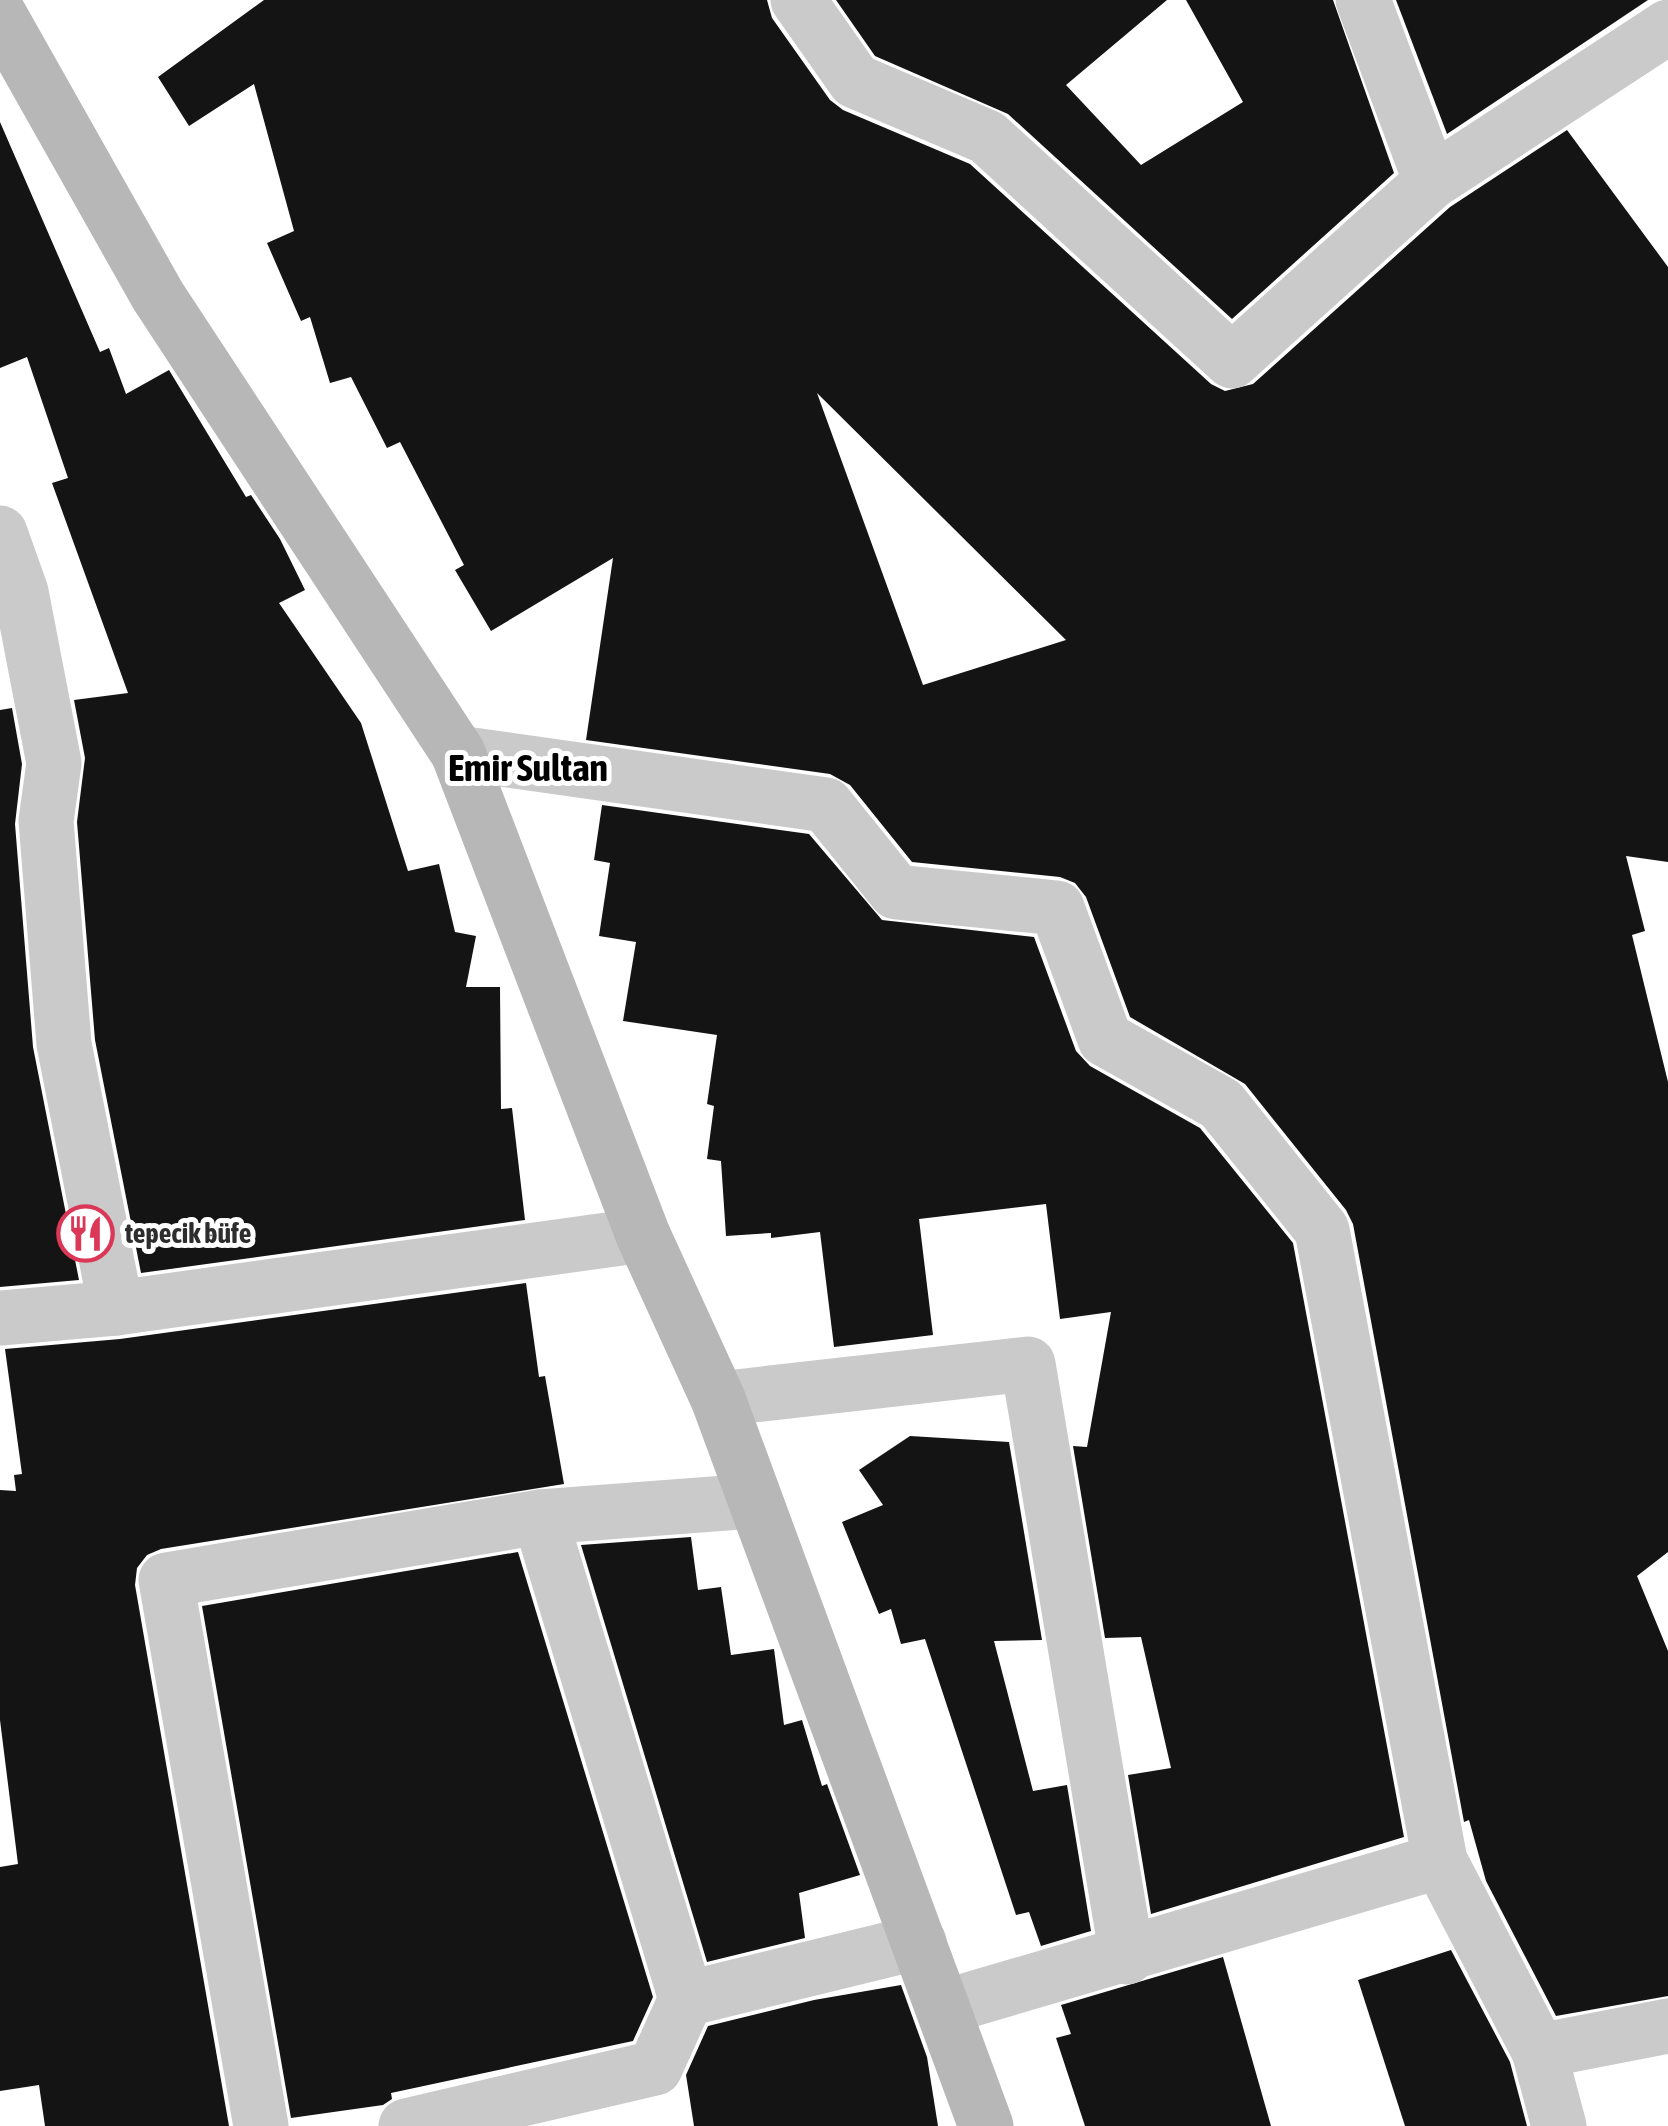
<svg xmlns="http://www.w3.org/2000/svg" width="1668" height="2126" viewBox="0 0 1668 2126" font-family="'Asap Condensed',sans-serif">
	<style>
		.building { fill: #141414; fill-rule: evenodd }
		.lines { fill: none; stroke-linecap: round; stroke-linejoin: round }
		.street { stroke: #cacaca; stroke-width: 55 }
		.secondary { stroke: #b7b7b7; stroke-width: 55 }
		.labels { text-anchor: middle; stroke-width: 10; stroke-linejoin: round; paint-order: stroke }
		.poi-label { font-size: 28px; font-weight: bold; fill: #2d2d2d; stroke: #fff; text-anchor: start }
		.district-label { font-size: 38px; font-weight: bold; fill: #000; stroke: #fff }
	</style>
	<rect width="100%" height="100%" fill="#fff"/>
	<g class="building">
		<path d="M264 0H767L772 18 830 100 843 110 970 164 1211 384 1225 391 1253 384 1450 207 1567 130 1668 267V862L1626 856 1645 931 1632 935 1668 1082V1552L1637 1576 1668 1651V1996L1556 2016 1486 1881 1469 1820 1464 1822 1353 1224 1346 1210 1245 1084 1130 1017 1086 897 1075 883 1060 877 912 862 850 785 830 774 586 740 613 558 491 631 455 570 464 565 400 442 387 448 351 377 330 383 310 317 301 321 267 243 294 231 254 84 189 126 158 77ZM817 393 1066 640 923 685Z"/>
		<polygon points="836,0 1167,0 1066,85 1141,165 1243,102 1186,0 1333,0 1394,173 1232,319 1008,114 875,56"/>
		<polygon points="1396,0 1648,0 1447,134"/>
		<polygon points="0,122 100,352 109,348 126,394 169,370 246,497 251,495 280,539 305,590 279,603 361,723 408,871 439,864 455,932 476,936 466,987 500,987 501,1109 512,1108 525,1220 141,1273 95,1040 77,822 85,758 74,700 128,693 52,483 68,478 27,357 0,368"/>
		<polygon points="12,708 22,764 15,824 33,1047 79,1280 0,1287 0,710"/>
		<polygon points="602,805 809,834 882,920 1034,937 1076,1051 1090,1066 1200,1128 1293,1243 1404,1837 1151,1914 1128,1775 1171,1768 1141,1637 1105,1638 1073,1446 1087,1447 1111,1312 1060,1319 1046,1204 919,1219 933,1335 834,1347 820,1232 771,1238 771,1233 726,1236 721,1161 707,1159 714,1106 707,1104 717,1035 623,1021 636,942 599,936 610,863 594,860"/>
		<polygon points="526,1283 539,1377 545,1376 564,1484 161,1549 147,1555 137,1568 135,1585 229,2126 45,2126 39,2085 0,2091 0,1867 18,1864 0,1720 0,1490 16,1491 14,1475 22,1474 5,1349 120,1339"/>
		<polygon points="910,1436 1009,1442 1042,1640 994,1641 1033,1791 1067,1785 1091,1931 1041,1946 1029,1912 1016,1915 925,1639 901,1644 891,1609 879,1614 842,1522 883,1505 859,1470"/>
		<polygon points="691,1537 698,1590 721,1587 731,1655 774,1649 784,1725 802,1720 822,1786 827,1784 860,1875 799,1893 805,1938 707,1962 581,1545"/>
		<polygon points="518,1552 653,1997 633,2041 391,2093 392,2099 383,2105 291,2118 202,1606"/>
		<polygon points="1451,1950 1510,2062 1527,2126 1405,2126 1358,1980"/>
		<polygon points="1223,1957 1271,2126 1085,2126 1056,2038 1071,2034 1061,2005"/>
		<polygon points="901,1985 927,2057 938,2126 694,2126 686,2075 708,2026 814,2000"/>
	</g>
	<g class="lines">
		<g class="street">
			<polyline points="798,0 855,81 987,137 1232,361 1431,182 1668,27"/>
			<polyline points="1363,0 1431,182"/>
			<polyline points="0,533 21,592 54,763 46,821 64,1044 116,1308"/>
			<polyline points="458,753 826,805 896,892 1057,908 1105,1039 1221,1104 1322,1230 1440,1861 1539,2051 1559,2126"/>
			<polyline points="0,1318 116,1308 643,1235"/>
			<polyline points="718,1399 1028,1364 1127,1957"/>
			<polyline points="540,1517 686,1999"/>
			<polyline points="945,2007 1440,1861"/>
			<polyline points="1539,2051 1668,2026"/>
			<polyline points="261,2126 166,1580 540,1517 753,1501"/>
			<polyline points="406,2126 655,2068 686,1999 919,1942"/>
		</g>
		<polyline class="secondary" points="0,16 158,296 458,753 643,1235 718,1399 986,2126"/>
	</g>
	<defs>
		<symbol id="restaurant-ring" viewBox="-11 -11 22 22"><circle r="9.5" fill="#fff" stroke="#db3858" stroke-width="1.5"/><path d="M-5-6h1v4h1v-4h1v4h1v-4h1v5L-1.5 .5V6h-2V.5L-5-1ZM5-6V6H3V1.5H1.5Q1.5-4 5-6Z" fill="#db3858"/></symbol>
	</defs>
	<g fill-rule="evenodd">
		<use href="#restaurant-ring" x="54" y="1202" width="63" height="63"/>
	</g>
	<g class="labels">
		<g class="poi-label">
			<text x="125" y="1243">tepecik büfe</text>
		</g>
		<g class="district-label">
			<text x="528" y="781">Emir Sultan</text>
		</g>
	</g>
</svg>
